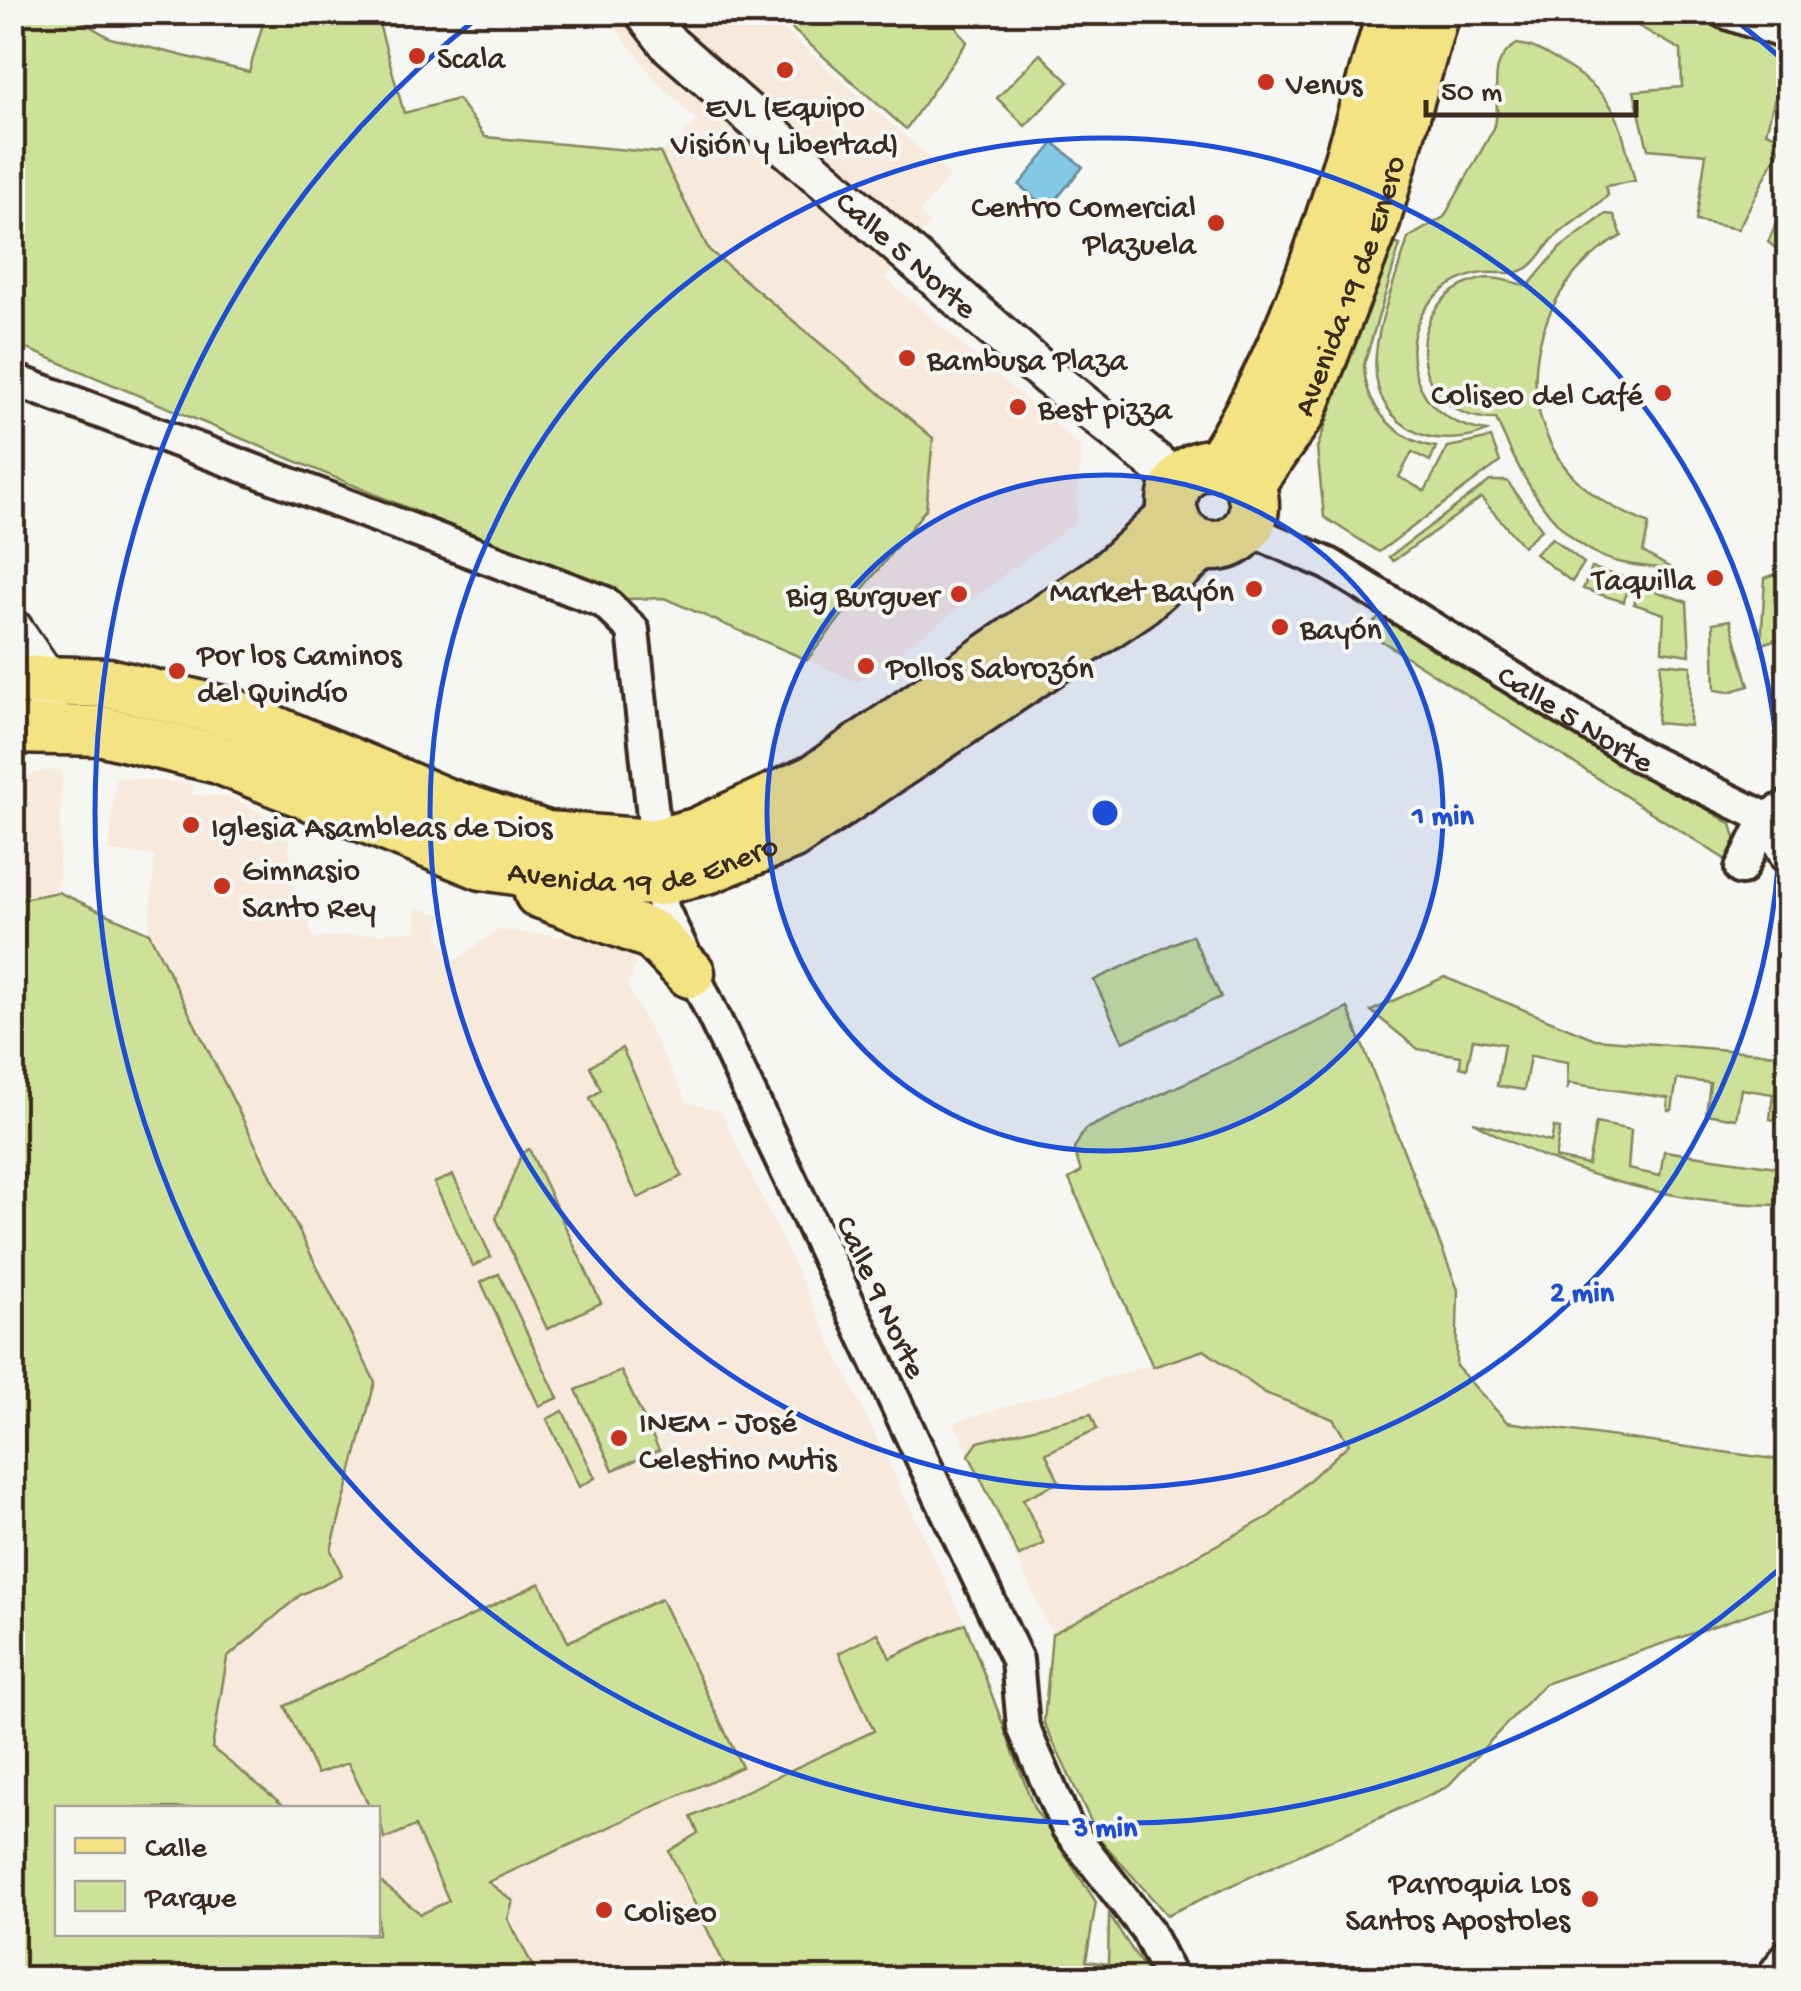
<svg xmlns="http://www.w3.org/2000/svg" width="1801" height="1991" viewBox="0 0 1801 1991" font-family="'Gochi Hand',sans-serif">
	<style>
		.built { fill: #f7e9dc }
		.green { fill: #cde298; stroke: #84865b; stroke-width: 2.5 }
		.water { fill: #83c8e4; stroke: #668995; stroke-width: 2.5 }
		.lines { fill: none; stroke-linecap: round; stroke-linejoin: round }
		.minor-casing { stroke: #3b2a1e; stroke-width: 38 }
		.tertiary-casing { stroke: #3b2a1e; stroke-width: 45 }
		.primary-casing { stroke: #3b2a1e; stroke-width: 55 }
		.minor { stroke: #f6f6f2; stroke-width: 30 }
		.tertiary { stroke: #f6f6f2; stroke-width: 38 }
		.primary { stroke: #f4e382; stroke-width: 48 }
		.ring { fill: none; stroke: #1d4ed8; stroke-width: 5 }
		.poi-dot { fill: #c8321e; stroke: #f6f6f2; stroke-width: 4 }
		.labels { text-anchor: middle; stroke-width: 8; stroke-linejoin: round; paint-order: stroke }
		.poi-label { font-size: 32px; fill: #3b2a1e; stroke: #f6f6f2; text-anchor: start }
		.street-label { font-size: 32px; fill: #3b2a1e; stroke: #f6f6f2 }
		.centre { fill: #1d4ed8; stroke: #f6f6f2; stroke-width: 5 }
		.ring-label { font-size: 30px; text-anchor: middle; font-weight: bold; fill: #1d4ed8; stroke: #f6f6f2; stroke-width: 8; stroke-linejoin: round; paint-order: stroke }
	</style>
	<rect width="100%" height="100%" fill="#f6f6f2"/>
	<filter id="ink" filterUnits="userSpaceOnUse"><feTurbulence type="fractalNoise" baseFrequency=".01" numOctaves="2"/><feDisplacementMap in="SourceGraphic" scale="20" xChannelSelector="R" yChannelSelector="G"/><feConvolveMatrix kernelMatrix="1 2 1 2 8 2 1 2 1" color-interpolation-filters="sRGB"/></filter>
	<g filter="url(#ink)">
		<g class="built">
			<polygon points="604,13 765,13 950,176 919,213 930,223 885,278 1081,447 1075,523 858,682 807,660 926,509 933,438 709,250 660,153 677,143 697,121 654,78"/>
			<polygon points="62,769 58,892 13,902 13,777"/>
			<polygon points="116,777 192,784 193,795 227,797 288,825 294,917 308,916 312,938 416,931 416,908 442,915 438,935 454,961 498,930 610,941 632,954 635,965 628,987 687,1102 721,1112 965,1623 982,1661 958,1693 1086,1961 1108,1965 1107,1978 539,1978 508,1919 421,1915 378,1880 378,1808 287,1808 211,1748 227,1658 300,1595 341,1575 330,1550 375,1382 149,933 155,856 109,851"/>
			<polygon points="1204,1350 1265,1393 1333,1419 1349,1444 1270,1516 1052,1634 954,1422"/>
		</g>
		<g class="green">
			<polygon points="12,13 68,13 110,38 249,72 266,13 376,13 404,113 458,99 485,137 660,153 709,250 933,438 926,509 807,660 664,598 626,599 13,343"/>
			<polygon points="774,13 946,13 967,42 906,129"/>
			<polygon points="1615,13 1684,13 1788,49 1788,105 1774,101 1766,132 1785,139 1738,229 1696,221 1706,154 1648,149 1634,91 1682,87 1681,50"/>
			<path d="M1517 44C1537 46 1549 56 1566 66 1622 101 1618 121 1635 181L1606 186 1608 195C1592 211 1571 222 1554 238 1545 247 1539 260 1529 267 1513 278 1495 270 1477 274 1425 286 1398 337 1420 386 1433 414 1458 427 1487 431 1469 440 1437 442 1418 433 1339 396 1391 300 1408 238L1444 217 1494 128C1504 99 1482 64 1517 44Z"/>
			<polygon points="1040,54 1069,82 1025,126 997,98"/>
			<polygon points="1788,195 1788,258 1768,242"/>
			<path d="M1606 214 1614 215 1622 236C1532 282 1502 413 1582 485 1602 503 1624 513 1649 524L1643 552 1676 571C1653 566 1620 566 1599 555 1545 528 1519 470 1496 419 1405 419 1398 297 1482 279 1497 276 1513 283 1528 286L1560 248Z"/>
			<path d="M1392 242 1400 245 1364 365C1365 407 1395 440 1436 447L1430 461 1412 452 1399 477 1425 491 1448 447 1491 438 1500 462 1379 552 1324 517 1317 448Z"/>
			<polygon points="1490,481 1507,481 1542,529 1523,546 1481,498 1393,561 1389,557"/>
			<polygon points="1552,538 1584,563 1572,582 1535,554"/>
			<polygon points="1592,568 1629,579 1624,602 1583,589"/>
			<polygon points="1788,569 1788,593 1774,599 1784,636 1761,645 1765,578"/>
			<polygon points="1641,586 1687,602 1690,655 1662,651 1664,614 1634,604"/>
			<polygon points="1380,616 1392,617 1731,824 1737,845 1731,863 1366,631"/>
			<polygon points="1730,620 1749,686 1729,692 1715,690 1713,623"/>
			<polygon points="1661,663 1691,666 1690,726 1657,723"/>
			<polygon points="58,892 149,933 375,1382 331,1550 342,1575 300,1595 227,1658 212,1748 287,1808 58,1808 58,1934 378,1934 378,1880 421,1914 449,1901 415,1826 384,1839 378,1808 370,1808 348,1763 317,1774 285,1706 540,1583 568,1642 661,1599 742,1767 488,1882 513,1901 508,1919 539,1978 13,1978 12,901"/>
			<polygon points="1192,935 1221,997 1123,1042 1094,980"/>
			<polygon points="1444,977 1595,1039 1788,1055 1788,1110 1777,1109 1775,1120 1770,1119 1773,1094 1741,1089 1736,1119 1706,1114 1710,1083 1677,1079 1672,1110 1668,1110 1668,1098 1569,1083 1567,1090 1568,1062 1530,1056 1524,1090 1497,1086 1504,1044 1473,1039 1467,1069 1460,1067 1461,1056 1418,1049 1371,1011"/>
			<polygon points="1348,1008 1458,1290 1456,1366 1507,1422 1788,1461 1788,1607 1781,1603 1544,1684 1447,1787 1167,1915 1099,1838 1044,1723 1052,1634 1270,1516 1349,1444 1333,1419 1265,1393 1204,1350 1153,1367 1069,1179 1081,1172 1074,1149 1085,1129"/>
			<polygon points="622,1048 682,1176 638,1198 590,1098 601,1090 590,1066"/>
			<path d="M1473 1122 1551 1142 1554 1127 1560 1129 1555 1158 1588 1165 1596 1123 1631 1130 1628 1169 1660 1176 1664 1151 1777 1167 1775 1183 1788 1186 1781 1205C1674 1204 1565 1175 1473 1122Z"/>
			<polygon points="529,1149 601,1303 547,1329 496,1218 522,1153"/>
			<polygon points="453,1175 491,1257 473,1266 434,1183"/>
			<polygon points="499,1274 558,1398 539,1406 481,1282"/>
			<polygon points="621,1371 659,1450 613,1470 576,1390"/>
			<polygon points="563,1411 595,1478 579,1487 547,1419"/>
			<polygon points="1091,1414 1097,1429 1046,1453 1059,1482 1023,1499 1044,1544 1019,1556 969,1455 978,1442"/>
			<polygon points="965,1623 1034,1808 1096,1902 1086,1961 1108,1964 1109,1915 1151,1978 731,1978 669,1851 698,1833 691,1817 874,1731 839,1653 878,1633 890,1658"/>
		</g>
		<polygon class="water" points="1054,143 1083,167 1048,209 1019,185"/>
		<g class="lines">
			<defs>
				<g id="minor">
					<polyline points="1724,12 1788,34"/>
					<polyline points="12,379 604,602 633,630 663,909 1017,1660 1023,1727 1067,1827 1147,1930 1171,1978"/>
					<path id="s1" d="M1247 529 1329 564 1639 756 1766 818 1788 860"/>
					<polyline points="1741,869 1766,818 1788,806"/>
					<polyline points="1771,1978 1788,1956"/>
				</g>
				<g id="tertiary">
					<path id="s2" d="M644 12 669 44 1048 376 1180 482"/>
					<polyline points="12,628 47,679 48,705"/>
				</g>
				<g id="primary">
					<circle cx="1213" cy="505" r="41"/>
					<path d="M1218 465C1307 328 1346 168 1392 12"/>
					<path id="s3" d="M1249 485 1301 412 1374 225 1434 12"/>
					<polyline points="12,680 108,683 235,714 446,803 547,836 653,844 696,833 815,779 1112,573 1174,516"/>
					<path id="s4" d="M12 729 103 731 219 759 482 865 577 879 659 881 710 868 791 835 1137 604 1202 545"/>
					<polyline points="539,893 653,935 690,973"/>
				</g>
			</defs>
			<use href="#minor" class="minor-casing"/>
			<use href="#tertiary" class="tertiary-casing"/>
			<use href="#primary" class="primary-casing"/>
			<use href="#minor" class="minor"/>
			<use href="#tertiary" class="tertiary"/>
			<use href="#primary" class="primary"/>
		</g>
	</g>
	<circle cx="1105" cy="813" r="338" fill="#1d4ed8" fill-opacity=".12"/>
	<g class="ring">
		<circle cx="1105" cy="813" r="338"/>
		<circle cx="1105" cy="813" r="675"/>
		<path d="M1783 1566A1013 1013 0 1 1 481 15M1729 15A1013 1013 0 0 1 1783 60"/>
	</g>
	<g class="poi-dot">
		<circle cx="417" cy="56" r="10"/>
		<circle cx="785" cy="70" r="10"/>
		<circle cx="1266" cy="82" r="10"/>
		<circle cx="1216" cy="223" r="10"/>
		<circle cx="907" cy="358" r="10"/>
		<circle cx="1663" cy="393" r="10"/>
		<circle cx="1018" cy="407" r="10"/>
		<circle cx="1715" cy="578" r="10"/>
		<circle cx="1254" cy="589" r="10"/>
		<circle cx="959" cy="594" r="10"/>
		<circle cx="1280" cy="627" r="10"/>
		<circle cx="866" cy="666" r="10"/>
		<circle cx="177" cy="671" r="10"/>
		<circle cx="191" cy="825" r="10"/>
		<circle cx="222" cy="886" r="10"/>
		<circle cx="619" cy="1438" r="10"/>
		<circle cx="1590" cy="1899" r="10"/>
		<circle cx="604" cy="1910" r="10"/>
	</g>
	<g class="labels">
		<g class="poi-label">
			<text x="437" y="67">Scala</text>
			<text x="1286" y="93">Venus</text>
			<text x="785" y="116" text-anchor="middle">EVL (Equipo<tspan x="785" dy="37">Visión y Libertad)</tspan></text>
			<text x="1196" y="216" text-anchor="end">Centro Comercial<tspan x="1196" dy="37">Plazuela</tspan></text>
			<text x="927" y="369">Bambusa Plaza</text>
			<text x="1643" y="404" text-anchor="end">Coliseo del Café</text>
			<text x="1038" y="418">Best pizza</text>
			<text x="1695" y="589" text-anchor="end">Taquilla</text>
			<text x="1234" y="600" text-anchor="end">Market Bayón</text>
			<text x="939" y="605" text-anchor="end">Big Burguer</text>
			<text x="1300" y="638">Bayón</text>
			<text x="197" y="664">Por los Caminos<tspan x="197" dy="37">del Quindío</tspan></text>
			<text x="886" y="677">Pollos Sabrozón</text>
			<text x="211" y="836">Iglesia Asambleas de Dios</text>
			<text x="242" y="879">Gimnasio<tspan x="242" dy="37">Santo Rey</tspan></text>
			<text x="639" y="1431">INEM - José<tspan x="639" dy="37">Celestino Mutis</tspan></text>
			<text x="1570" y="1892" text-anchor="end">Parroquia Los<tspan x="1570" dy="37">Santos Apostoles</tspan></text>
			<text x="624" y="1921">Coliseo</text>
		</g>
		<g class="street-label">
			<text dy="11" stroke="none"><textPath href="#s2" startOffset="358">Calle 5 Norte</textPath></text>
			<text dy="11" stroke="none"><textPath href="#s3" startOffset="225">Avenida 19 de Enero</textPath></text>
			<text dy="11" stroke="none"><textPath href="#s1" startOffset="380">Calle 5 Norte</textPath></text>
			<text dy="11" stroke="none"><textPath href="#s4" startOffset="658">Avenida 19 de Enero</textPath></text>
			<text transform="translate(883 1296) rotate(65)" y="11">Calle 9 Norte</text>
		</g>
	</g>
	<circle cx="1105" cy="813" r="15" class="centre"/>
	<g class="ring-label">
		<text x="1443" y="824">1 min</text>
		<text x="1582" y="1301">2 min</text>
		<text x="1105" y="1836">3 min</text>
	</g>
	<rect width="1801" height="1991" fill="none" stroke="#f6f6f2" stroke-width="50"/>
	<rect x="25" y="25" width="1751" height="1941" fill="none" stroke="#3b2a1e" stroke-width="4" filter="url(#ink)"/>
	<rect x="55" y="1806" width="325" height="130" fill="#f6f6f2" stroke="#aba49d" stroke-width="2.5"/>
	<rect x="75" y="1838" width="50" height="15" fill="#f4e382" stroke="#aba49d" stroke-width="2.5"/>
	<text x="145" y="1856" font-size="30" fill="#3b2a1e">Calle</text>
	<rect x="75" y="1881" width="50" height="30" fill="#cde298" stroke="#aba49d" stroke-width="2.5"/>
	<text x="145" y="1906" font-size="30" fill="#3b2a1e">Parque</text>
	<path d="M1426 100v15h210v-15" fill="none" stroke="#3b2a1e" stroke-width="5"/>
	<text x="1441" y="100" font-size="30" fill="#3b2a1e" stroke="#f6f6f2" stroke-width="8" paint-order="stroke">50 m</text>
</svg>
